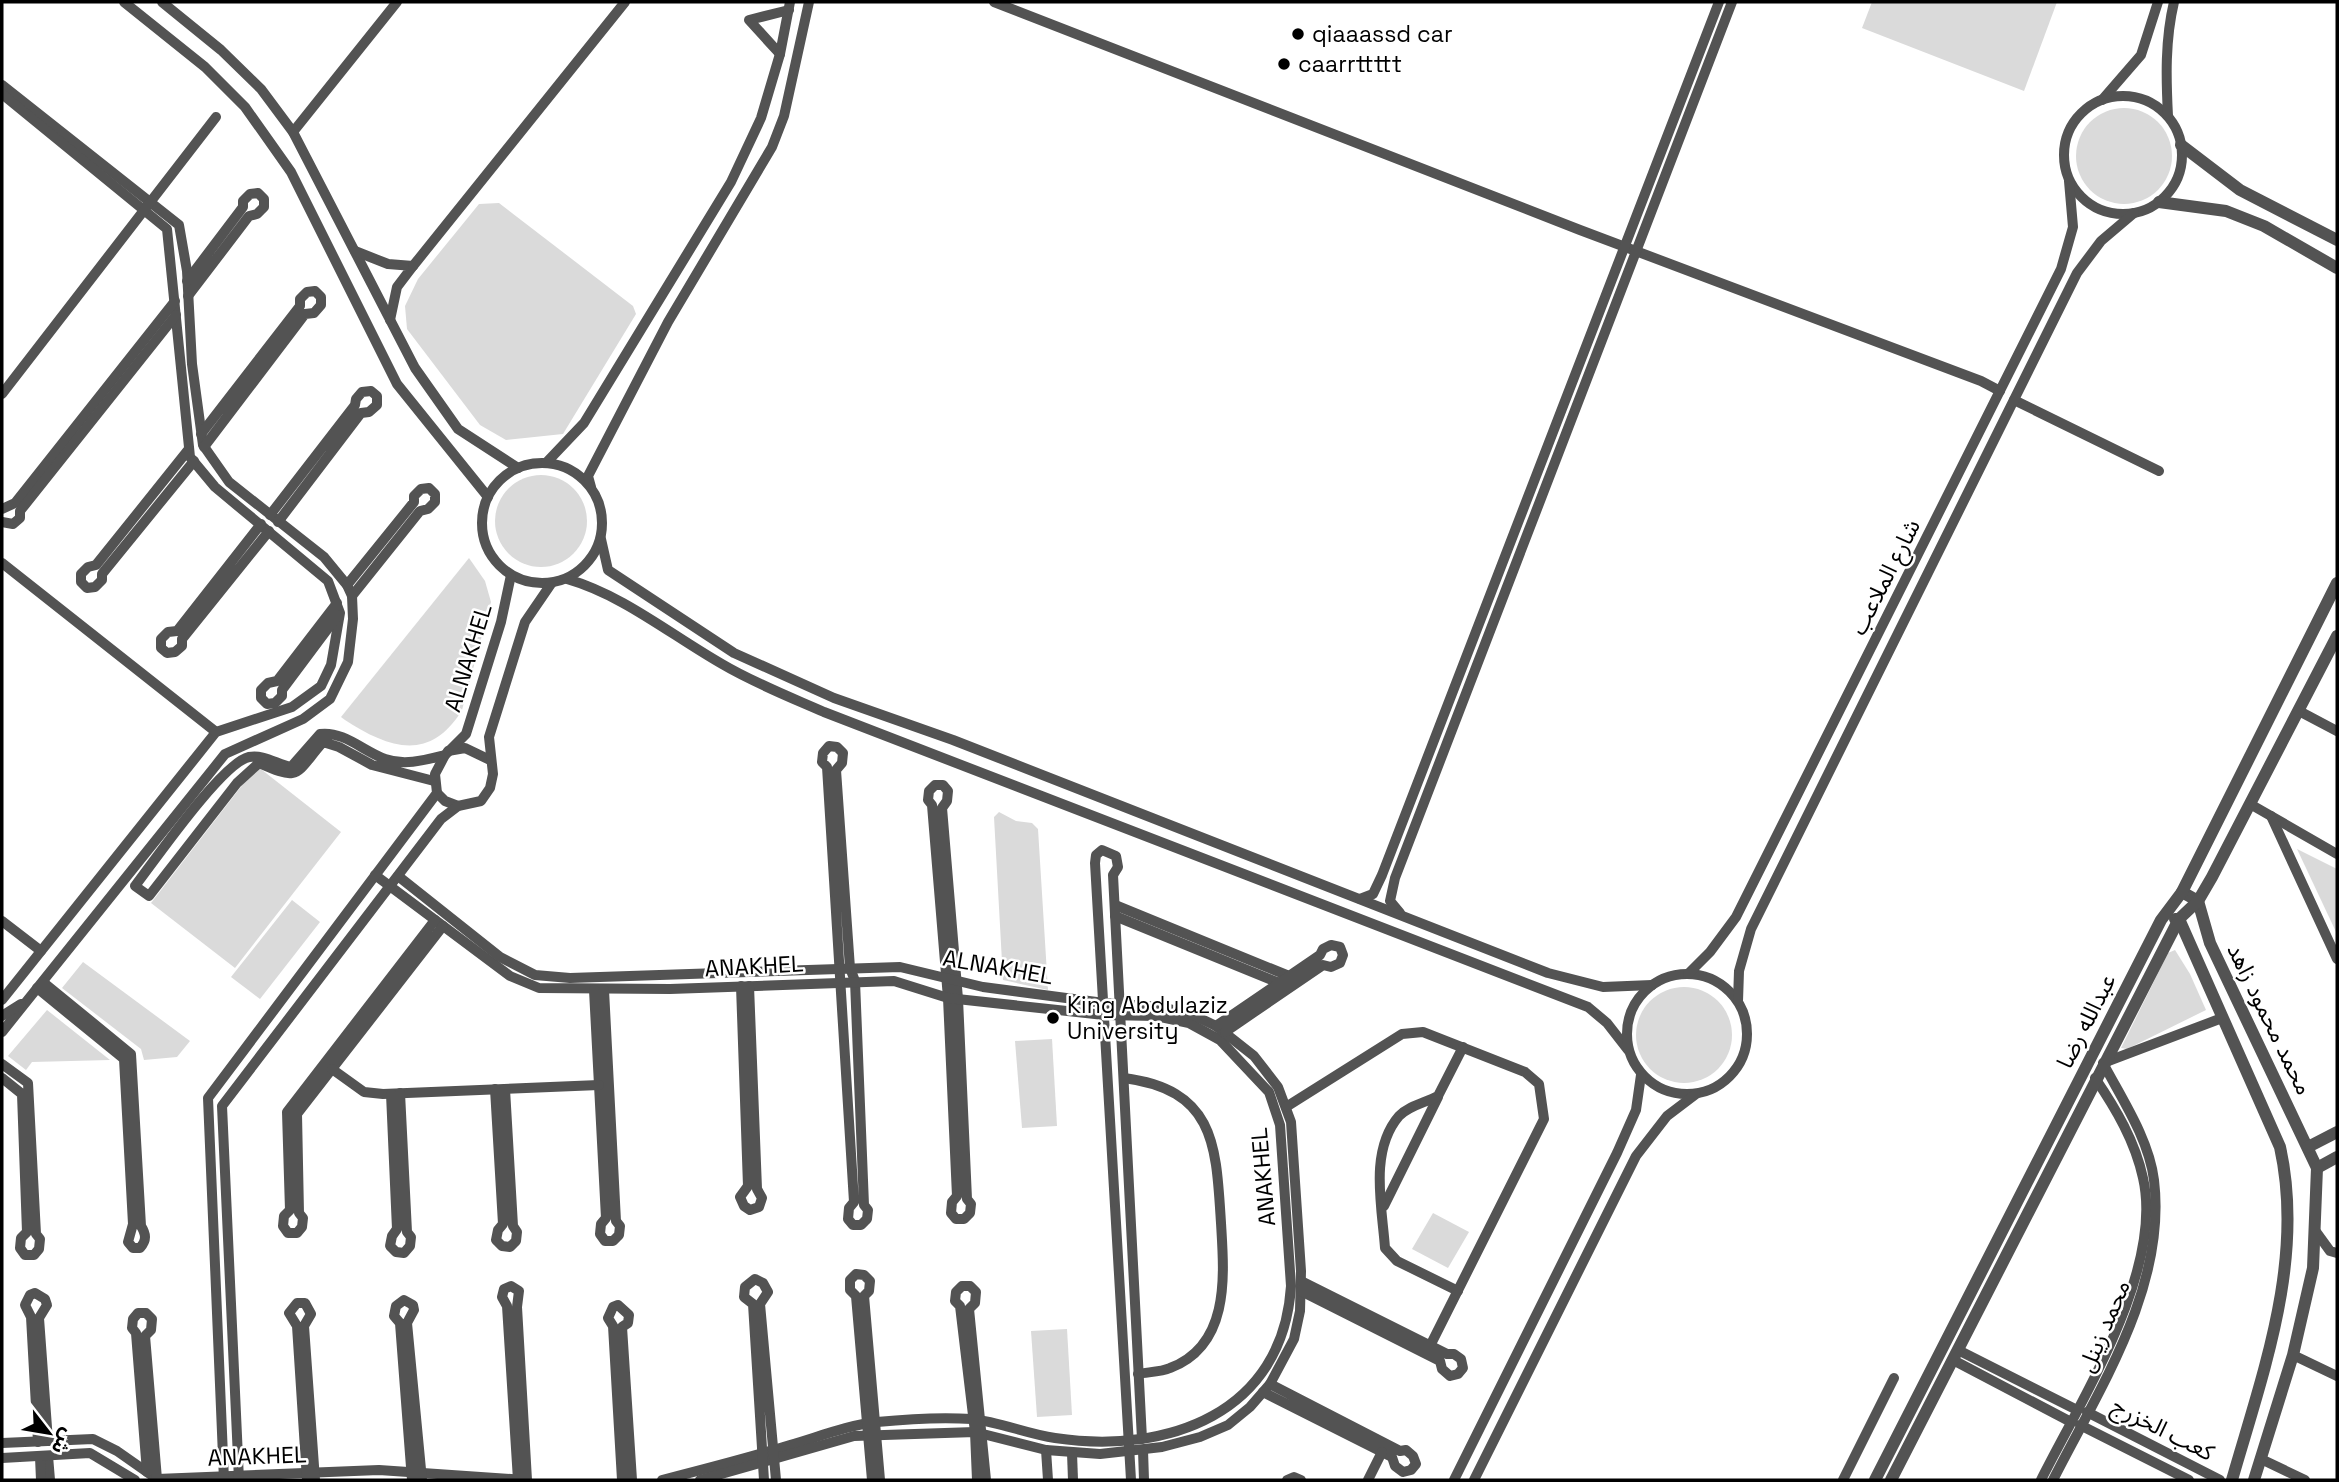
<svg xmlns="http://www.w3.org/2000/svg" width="2339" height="1482" viewBox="0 0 2339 1482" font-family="'Space Grotesk','Noto Sans Arabic',sans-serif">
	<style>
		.green { fill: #dadada }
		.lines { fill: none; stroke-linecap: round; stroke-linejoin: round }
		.minor { stroke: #535353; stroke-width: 10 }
		.tertiary { stroke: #535353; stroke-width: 12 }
		.poi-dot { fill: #000; stroke: #fff; stroke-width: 2.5 }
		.labels { text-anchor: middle; stroke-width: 5; stroke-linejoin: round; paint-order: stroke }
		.poi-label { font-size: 23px; fill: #000; stroke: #fff; text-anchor: start }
		.street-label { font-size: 23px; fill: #000; stroke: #fff }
	</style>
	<rect width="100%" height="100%" fill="#fff"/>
	<g class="green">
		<polygon points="1872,2 2057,2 2024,91 1862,28"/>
		<circle cx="2124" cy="156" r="48"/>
		<polygon points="499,203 633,306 636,314 563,434 506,440 480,425 407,329 405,306 418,279 479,204"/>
		<circle cx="541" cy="521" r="46"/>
		<path d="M469 558 485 581 491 602 462 710C430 763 388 748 345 720L341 717Z"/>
		<polygon points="257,766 341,832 235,968 151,903"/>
		<polygon points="999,812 1016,821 1032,823 1038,829 1048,990 1003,980 994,817"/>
		<polygon points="2297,849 2337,869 2337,934"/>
		<polygon points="292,900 320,922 260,999 231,977"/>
		<polygon points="2175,950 2190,974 2206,1010 2127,1049 2121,1048 2168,953"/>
		<polygon points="83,962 190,1041 177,1057 144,1060 141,1049 62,988"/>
		<circle cx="1684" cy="1035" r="48"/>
		<polygon points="47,1010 110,1060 32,1062 26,1070 8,1056"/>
		<polygon points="1052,1039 1057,1126 1022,1128 1015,1041"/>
		<polygon points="1433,1213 1469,1232 1448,1268 1412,1249"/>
		<polygon points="1067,1329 1072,1415 1037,1417 1031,1331"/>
	</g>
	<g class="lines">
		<g class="minor">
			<polyline points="124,2 205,67 245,107 291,172 397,384 488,497"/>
			<polyline points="162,2 221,50 261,89 293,132 415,368 458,429 518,468"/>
			<polyline points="994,2 1580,230 1981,381 2000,391"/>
			<polyline points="780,54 749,20 789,10"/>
			<polyline points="2,85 179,225 187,271 192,364 203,445 229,482 324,557 347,585 352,596 353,619 348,662 330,699 303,719 225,754 2,1032"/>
			<polyline points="2,94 167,229 190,457 215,487 328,581 340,613 331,665 321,686 292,707 216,732 2,1000"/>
			<circle cx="2123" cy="155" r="59"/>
			<polyline points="2102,100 2141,55 2158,2"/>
			<path d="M2168 116C2166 78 2165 40 2174 2"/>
			<polyline points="293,132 397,2"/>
			<polyline points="355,251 388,264 413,266 397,287 390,320"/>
			<polyline points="413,266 625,2"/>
			<polyline points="187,281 243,207 243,201 250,194 258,193 264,199 264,207 257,214 249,216 188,296"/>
			<polyline points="2,394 216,117"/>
			<polyline points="2014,400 2159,471"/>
			<polyline points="201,434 300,306 300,299 307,292 315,291 321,297 321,305 314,313 305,314 204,447"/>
			<polyline points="189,449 96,565 88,567 81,574 81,582 87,588 95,587 102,580 102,574 194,461"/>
			<circle cx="542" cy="523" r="60"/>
			<polyline points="546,463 584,423 731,182 761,118 780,54 790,2"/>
			<polyline points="591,487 588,476 668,322 772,147 784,116 809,2"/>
			<polyline points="2,509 15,503 175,301"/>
			<polyline points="270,515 355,405 356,399 362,392 371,391 377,396 377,405 369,412 361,413 278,522"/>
			<polyline points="2,522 13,524 20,518 20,511 176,315"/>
			<polyline points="261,524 177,631 168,632 161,639 161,648 167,653 175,652 182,646 182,639 269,531"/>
			<polyline points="601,539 608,570 734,653 834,698 953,740 1548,973 1603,987 1652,985"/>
			<polyline points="2,563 216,732"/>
			<path d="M567 579C623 595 671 635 722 664 754 683 790 697 824 712L1588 1007 1607 1023 1628 1050"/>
			<polyline points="347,585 414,502 414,496 421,489 429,488 435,494 435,502 428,509 420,511 352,596"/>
			<polyline points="337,603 277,681 268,683 261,690 261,698 267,704 275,703 282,696 282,690 338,615"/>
			<polyline points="2299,711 2337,731"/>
			<polygon points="829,746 837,747 843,753 842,763 836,770 850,968 855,981 864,1205 868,1210 867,1219 861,1225 853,1225 848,1219 849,1208 854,1202 827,767 822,762 823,753"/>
			<polyline points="448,751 465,748 490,760"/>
			<path d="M434 781 372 765 339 747 323 742C295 774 301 782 259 763L237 783 149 896 135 886C155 860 222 763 249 757 263 754 277 764 291 767L320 734C344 731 363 751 385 759 405 766 425 760 445 755"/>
			<polygon points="935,785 943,785 948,791 947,801 942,808 958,999 967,1199 971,1204 970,1213 964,1219 956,1219 951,1213 952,1202 957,1196 948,998 932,805 928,800 929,791"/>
			<polyline points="437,793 445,801 458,806"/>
			<polyline points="2250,804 2337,854"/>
			<polyline points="2271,816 2337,959"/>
			<path d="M375 875 510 976 539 988 670 989 894 981 948 998 1104 1015 1156 1016 1189 1023 1220 1040 1269 1092 1280 1125 1291 1286C1283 1413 1168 1455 1055 1438 1027 1434 1000 1422 972 1419 942 1417 907 1419 877 1422 848 1425 818 1437 790 1445 748 1458 705 1469 662 1480"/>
			<polyline points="398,876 500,957 535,975 570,978 900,967 983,987 1104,1003 1161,1007 1191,1014 1216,1026 1254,1056 1278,1087 1291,1122 1301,1271 1300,1311 1294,1339 1270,1384 1250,1407 1228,1425 1200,1437 1162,1447 1100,1454 1046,1450 975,1432 854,1436 700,1480"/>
			<polyline points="1360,899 1373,894 1382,875 1719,2"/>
			<polyline points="1115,905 1289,976"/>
			<polyline points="1400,913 1390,901 1395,878 1732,2"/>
			<polyline points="1115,916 1279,983"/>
			<polyline points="435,920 287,1112 290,1210 284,1216 283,1226 288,1233 297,1233 302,1227 303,1218 299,1213 297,1114 443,926"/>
			<polyline points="2,921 41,951"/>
			<circle cx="1687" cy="1034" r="60"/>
			<polyline points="1688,974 1710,952 1736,917 2061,269 2073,227 2069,181"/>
			<polyline points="741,986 748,1186 740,1197 744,1206 750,1210 759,1207 762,1198 757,1189 749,986"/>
			<path d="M37 988 124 1059 133 1224 128 1242 133 1248H140C147 1240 146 1234 141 1226L131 1054 43 982"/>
			<polyline points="594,990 606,1218 601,1224 600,1234 605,1241 613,1241 619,1235 620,1226 616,1221 604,990"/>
			<polyline points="1738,1001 1739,971 1751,929 2077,273 2101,241 2134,213"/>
			<polyline points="2,1016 21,1004"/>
			<polyline points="1216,1026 1320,955 1323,949 1331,945 1340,947 1343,955 1340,963 1331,967 1323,965 1225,1032"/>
			<polyline points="2,1064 28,1083 36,1234 40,1239 39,1249 34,1255 25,1255 20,1248 21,1238 27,1232 22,1094 2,1078"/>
			<polyline points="332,1069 364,1092 383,1094 599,1085"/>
			<path d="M1124 1078C1216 1090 1216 1146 1221 1223 1224 1274 1231 1345 1170 1368 1161 1372 1148 1372 1138 1374"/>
			<polyline points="495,1089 503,1224 498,1230 496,1240 502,1246 510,1247 516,1241 517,1232 513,1226 505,1089"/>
			<polyline points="391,1094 397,1229 392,1236 390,1246 396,1252 404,1253 410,1246 411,1237 407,1232 400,1093"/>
			<polyline points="1286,1107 1402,1034 1423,1032 1525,1072 1539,1084 1544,1119 1430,1346"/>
			<polyline points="1384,1206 1438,1097"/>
			<polyline points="2314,1229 2330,1251 2337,1253"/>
			<polyline points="1301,1281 1447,1354 1454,1354 1461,1359 1463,1368 1458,1374 1450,1376 1442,1369 1440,1361 1301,1291"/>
			<path d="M1458 1291 1397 1261 1385 1248C1382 1206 1369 1151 1399 1116 1410 1105 1425 1103 1438 1096L1463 1047"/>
			<polyline points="1958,1350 2077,1410"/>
			<polyline points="2293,1355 2337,1376"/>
			<polyline points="1953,1360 2071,1422"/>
			<polyline points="1263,1392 1392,1457 1395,1466 1403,1472 1411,1470 1416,1464 1413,1456 1406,1450 1400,1451 1270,1384"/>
			<polyline points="2087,1412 2220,1480"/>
			<polyline points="2080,1425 2189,1480"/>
			<polyline points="38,1442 31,1317 25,1305 30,1295 35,1293 45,1299 47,1305 39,1318 48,1441"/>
			<polyline points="2,1443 93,1439 117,1451 157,1479 379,1470 525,1480"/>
			<polyline points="1046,1450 1048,1480"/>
			<polyline points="1143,1450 1144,1480"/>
			<polyline points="1072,1453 1073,1480"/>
			<polyline points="48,1456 50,1480"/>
			<polyline points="40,1457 41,1480"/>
			<polyline points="2,1458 90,1453 135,1480"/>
			<polyline points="2261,1459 2305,1480"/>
			<polyline points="147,1472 136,1333 132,1328 133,1319 138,1313 146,1313 152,1319 151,1330 145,1336 157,1479"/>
			<polyline points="224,1480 208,1098 437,793 435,774 445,755 466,734 501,622 511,575"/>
			<polyline points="239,1480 222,1106 441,819 458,806 481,801 490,788 493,774 489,737 525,622 551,584"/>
			<polyline points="307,1480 297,1326 289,1313 297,1303 305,1303 311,1314 304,1326 315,1480"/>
			<polyline points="412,1480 400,1323 394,1316 396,1306 404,1300 413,1305 414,1310 407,1323 422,1480"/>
			<polyline points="518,1480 507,1306 502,1297 504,1289 511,1286 519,1291 517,1307 527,1480"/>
			<polyline points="622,1480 613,1326 608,1318 613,1307 618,1305 629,1315 628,1323 622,1327 632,1480"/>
			<polyline points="764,1480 753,1304 744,1297 745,1287 755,1279 763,1283 768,1292 760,1304 776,1480"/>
			<polyline points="872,1480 856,1296 850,1290 850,1280 856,1274 864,1275 870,1281 869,1291 864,1296 880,1480"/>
			<polyline points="977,1480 975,1432 960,1306 955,1301 956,1292 962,1286 970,1286 976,1292 975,1303 969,1309 986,1480"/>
			<polyline points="1131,1480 1095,863 1096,855 1102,850 1116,856 1118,867 1113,875 1142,1439"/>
			<polyline points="1287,1480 1294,1477 1301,1480"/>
			<polyline points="1368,1480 1382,1452"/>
			<polyline points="1454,1480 1617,1153 1636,1110 1641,1075"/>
			<polyline points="1474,1480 1636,1156 1667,1116 1696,1094"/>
			<polyline points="1843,1480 1894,1378"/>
			<path d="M2041 1480C2081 1400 2164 1270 2143 1178 2135 1141 2116 1109 2095 1078"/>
			<path d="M2053 1480C2099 1389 2167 1287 2154 1180 2149 1139 2122 1099 2103 1063L2222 1018"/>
		</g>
		<g class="tertiary">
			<polyline points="2181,145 2240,190 2337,240"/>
			<polyline points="2159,202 2226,211 2264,226 2337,268"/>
			<polyline points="2182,892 2198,901 2210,943 2317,1168 2313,1268 2293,1355 2254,1480"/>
			<path d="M2175 919H2179L2280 1147C2305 1260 2263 1372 2232 1480"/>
			<polyline points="2308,1147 2337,1132"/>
			<polyline points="2317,1168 2337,1157"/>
			<polyline points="1875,1480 2161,920 2182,892 2337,583"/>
			<polyline points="1891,1480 2179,919 2198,901 2212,877 2337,636"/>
		</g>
	</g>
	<g class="poi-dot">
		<circle cx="1298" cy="34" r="7"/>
		<circle cx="1284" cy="64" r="7"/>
		<circle cx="1053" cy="1018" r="7"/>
	</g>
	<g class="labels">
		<g class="poi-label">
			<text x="1312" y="42">qiaaassd car</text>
			<text x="1298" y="72">caarrttttt</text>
			<text x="1067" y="1013">King Abdulaziz<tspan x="1067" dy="26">University</tspan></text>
		</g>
		<g class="street-label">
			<text transform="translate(1885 577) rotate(-63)" y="8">شارع الملاعب</text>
			<text transform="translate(468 658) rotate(-73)" y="8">ALNAKHEL</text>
			<text transform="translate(754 966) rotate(-3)" y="8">ANAKHEL</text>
			<text transform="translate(998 967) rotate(10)" y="8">ALNAKHEL</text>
			<text transform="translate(2270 1019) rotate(64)" y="8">محمد محمود زاهد</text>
			<text transform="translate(2086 1021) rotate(-63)" y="8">عبدالله رضا</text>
			<text transform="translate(1263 1177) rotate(-95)" y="8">ANAKHEL</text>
			<text transform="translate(2104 1326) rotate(-67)" y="8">محمد زينل</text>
			<text transform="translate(2163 1429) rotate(27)" y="8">كعب الخزرج</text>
			<text transform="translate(257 1456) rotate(-2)" y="8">ANAKHEL</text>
		</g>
	</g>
	<rect width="2339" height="1482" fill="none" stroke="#000000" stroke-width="7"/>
	<g transform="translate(49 1433) rotate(121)" stroke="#ffffff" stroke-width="5" paint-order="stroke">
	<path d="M0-5L12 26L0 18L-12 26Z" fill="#000000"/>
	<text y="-10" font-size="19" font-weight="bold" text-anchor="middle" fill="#000000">ش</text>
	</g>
</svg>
